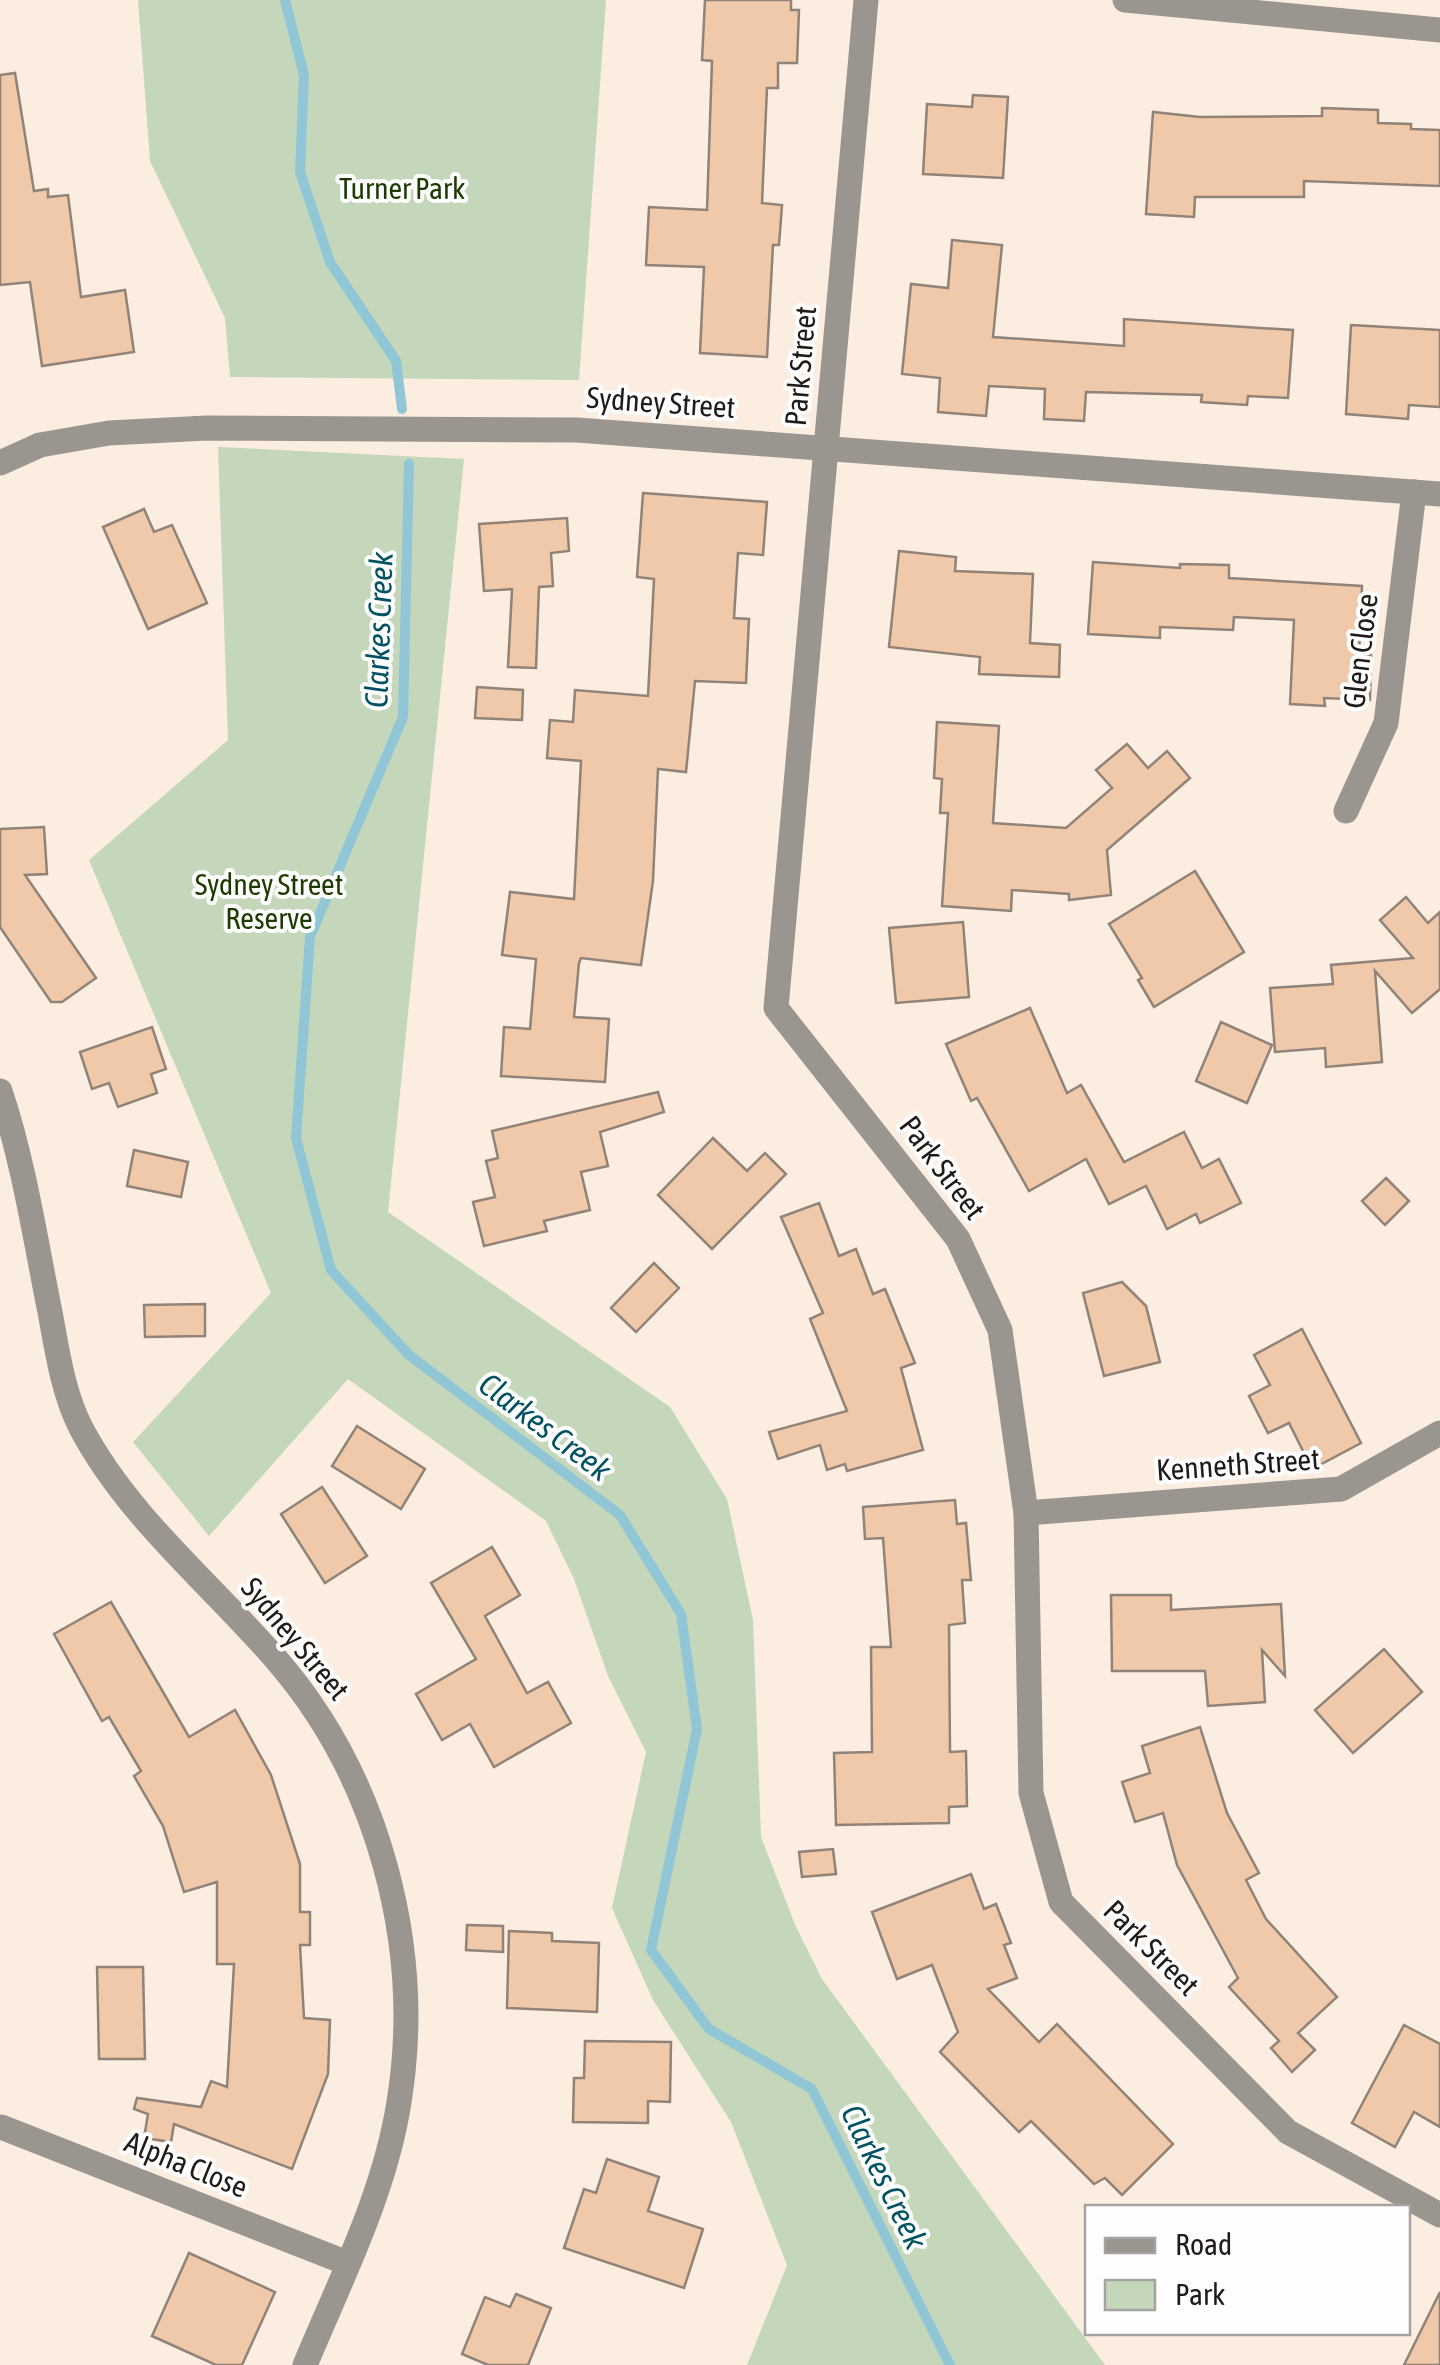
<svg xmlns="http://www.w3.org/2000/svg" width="1440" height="2365" viewBox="0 0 1440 2365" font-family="'Asap Condensed',sans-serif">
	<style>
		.green { fill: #c4d7ba }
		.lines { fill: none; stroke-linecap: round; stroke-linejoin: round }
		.stream { stroke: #90c6d6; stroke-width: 10 }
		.building { fill: #efc9a9; stroke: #918378; stroke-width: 2.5 }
		.minor { stroke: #9b958f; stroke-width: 25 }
		.labels { text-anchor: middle; stroke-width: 8; stroke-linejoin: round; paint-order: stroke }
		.park-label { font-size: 30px; fill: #1c3b00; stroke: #fdfdfd }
		.street-label { font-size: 30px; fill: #201b17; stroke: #fdfdfd }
		.water-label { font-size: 32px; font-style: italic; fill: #025263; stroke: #fdfdfd }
	</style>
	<rect width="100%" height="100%" fill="#fcede1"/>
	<g class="green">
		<polygon points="138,0 606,0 579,380 230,377 225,318 150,161"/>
		<polygon points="218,447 464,459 388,1212 670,1407 727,1499 753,1620 761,1837 796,1927 822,1979 1105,2365 747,2365 787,2265 731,2122 653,2000 612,1908 646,1752 608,1676 574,1579 546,1521 348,1379 209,1536 133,1442 271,1293 89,860 228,740"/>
	</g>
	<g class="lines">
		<g class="stream">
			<polyline points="285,0 304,75 300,172 330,262 396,361 402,409"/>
			<polyline points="409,464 403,717 310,937 296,1138 331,1270 409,1355 620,1515 681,1614 697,1729 651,1950 709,2029 812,2089 950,2365"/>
		</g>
	</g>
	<g class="building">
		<polygon points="705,0 791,0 791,10 799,10 797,63 778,63 778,88 767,88 762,203 782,205 779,245 773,245 767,357 700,353 704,267 646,265 649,207 707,210 712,61 702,60"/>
		<polygon points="15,73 34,191 48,189 48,197 68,195 81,297 125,290 134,352 42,366 30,282 0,285 0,75"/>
		<polygon points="973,95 1008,97 1003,178 923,174 927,104 972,107"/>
		<polygon points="1322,108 1378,110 1378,123 1411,124 1411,129 1440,130 1440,186 1304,181 1304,197 1195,197 1194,217 1146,214 1153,112 1200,117 1322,116"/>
		<polygon points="952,240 1002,245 993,337 1124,346 1124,319 1293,330 1288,398 1248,396 1247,405 1201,402 1202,395 1086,392 1084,421 1044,419 1045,389 989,386 986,416 938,412 940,378 902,374 911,284 948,288"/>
		<polygon points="1351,325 1440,330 1440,407 1409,405 1408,419 1346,414"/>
		<polygon points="643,493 767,502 763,555 738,553 734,618 749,619 746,683 695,681 686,772 658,769 653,881 641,965 581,958 579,963 574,1017 609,1019 605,1082 501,1076 504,1027 530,1029 536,959 502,955 510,892 574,899 581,761 547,758 550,720 573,722 575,690 648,696 654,579 637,577"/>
		<polygon points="144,509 154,532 172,525 207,603 148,629 103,527"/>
		<polygon points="567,518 569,551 551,553 553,586 539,587 536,668 508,667 512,589 484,591 479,524"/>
		<polygon points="899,551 956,557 955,571 1033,574 1030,643 1060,645 1059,677 979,674 980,657 889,647"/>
		<polygon points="1093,562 1180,568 1180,564 1229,565 1229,578 1362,586 1359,655 1371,655 1370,700 1324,698 1325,706 1290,704 1294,620 1234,617 1233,630 1160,627 1160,638 1088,634"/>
		<polygon points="477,687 523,690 522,720 475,718"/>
		<polygon points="937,722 999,726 993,823 1066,828 1112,788 1096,770 1127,744 1148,768 1167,751 1190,778 1107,850 1111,895 1069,900 1069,894 1012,890 1011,911 942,906 948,813 940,813 942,779 934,778"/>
		<polygon points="44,827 47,874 25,875 96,978 62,1002 51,1002 0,927 0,829"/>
		<polygon points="1195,871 1244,952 1154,1007 1138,980 1142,978 1109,924"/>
		<polygon points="1406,897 1428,923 1440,912 1440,989 1412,1013 1375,971 1382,1062 1326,1067 1325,1048 1275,1052 1270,988 1333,984 1331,965 1413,958 1380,920"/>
		<polygon points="963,922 969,997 896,1003 889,928"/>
		<polygon points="1030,1008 1067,1093 1081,1085 1124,1162 1184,1132 1202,1168 1219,1159 1241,1203 1200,1223 1196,1214 1167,1229 1146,1186 1109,1204 1086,1159 1029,1191 977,1098 971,1101 946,1044"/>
		<polygon points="1221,1022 1272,1045 1247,1103 1196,1081"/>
		<polygon points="152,1027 166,1069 151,1074 157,1093 118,1107 109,1083 92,1089 80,1052"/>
		<polygon points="658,1092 664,1112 600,1132 608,1166 581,1172 590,1210 544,1221 547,1231 484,1246 473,1202 495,1197 486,1161 498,1158 492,1131"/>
		<polygon points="713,1138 747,1171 765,1153 786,1174 712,1249 658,1195"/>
		<polygon points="134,1150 188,1162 181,1197 127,1186"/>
		<polygon points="1386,1178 1409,1201 1385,1225 1362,1201"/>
		<polygon points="819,1203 839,1256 856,1249 873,1294 885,1289 915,1363 901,1368 923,1450 847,1471 845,1464 827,1470 820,1445 778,1459 769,1432 847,1411 810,1319 823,1313 781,1217"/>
		<polygon points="654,1263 679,1288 636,1332 611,1308"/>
		<polygon points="1122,1282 1146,1306 1160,1362 1104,1376 1083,1293"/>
		<polygon points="205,1304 205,1336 145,1337 144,1305"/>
		<polygon points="1302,1329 1361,1443 1312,1469 1289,1423 1268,1433 1249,1396 1270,1385 1254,1355"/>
		<polygon points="357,1426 425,1469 401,1509 332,1466"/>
		<polygon points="322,1487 367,1556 325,1583 281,1514"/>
		<polygon points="955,1500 957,1524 966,1523 971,1580 962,1580 965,1623 949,1625 950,1752 966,1751 967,1806 949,1807 949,1823 836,1825 834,1753 872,1752 871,1647 891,1647 883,1538 865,1539 863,1507"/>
		<polygon points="492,1547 520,1595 485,1616 527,1693 548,1682 571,1723 494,1767 470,1724 442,1740 416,1694 476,1659 431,1583"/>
		<polygon points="1111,1595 1171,1595 1171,1610 1281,1604 1285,1676 1262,1650 1265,1702 1208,1706 1205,1671 1112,1671"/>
		<polygon points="111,1602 189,1737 235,1710 271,1775 300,1864 300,1912 310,1912 310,1945 300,1945 304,2018 330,2020 328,2074 292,2169 174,2124 171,2142 144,2138 148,2114 134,2109 137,2098 201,2107 211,2081 227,2087 234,1964 217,1964 217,1882 184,1892 163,1826 134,1776 141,1771 109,1717 102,1721 54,1634"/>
		<polygon points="1384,1649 1422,1692 1353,1753 1315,1710"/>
		<polygon points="1200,1727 1227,1813 1259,1873 1246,1880 1266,1919 1337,1997 1298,2033 1315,2050 1292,2072 1271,2048 1279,2041 1229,1987 1238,1978 1177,1865 1163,1813 1135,1822 1122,1782 1150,1773 1142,1746"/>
		<polygon points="833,1849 836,1874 802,1877 799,1852"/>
		<polygon points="971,1874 984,1909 996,1904 1011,1943 1004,1945 1017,1978 988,1989 1039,2042 1057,2024 1173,2144 1122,2195 1105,2178 1094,2184 1031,2121 1019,2132 940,2052 958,2032 932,1965 897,1979 872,1912"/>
		<polygon points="467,1925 503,1926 503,1952 466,1950"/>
		<polygon points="509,1931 552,1933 552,1941 599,1943 597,2012 507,2008"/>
		<polygon points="97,1967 143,1967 145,2059 99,2059"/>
		<polygon points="1404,2025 1440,2044 1440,2127 1414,2112 1395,2147 1352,2123"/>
		<polygon points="585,2041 671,2042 670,2102 648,2101 648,2123 573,2122 574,2078 584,2078"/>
		<polygon points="607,2159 659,2177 648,2211 703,2229 684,2288 564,2248 584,2189 596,2193"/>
		<polygon points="189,2253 275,2292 242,2365 216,2365 152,2336"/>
		<polygon points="1440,2292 1440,2365 1404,2365"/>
		<polygon points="516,2294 551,2308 528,2365 488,2365 462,2354 485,2297 510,2307"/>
	</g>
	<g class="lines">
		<g class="minor">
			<polyline points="866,0 776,1008 958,1239 1000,1330 1026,1513 1031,1793 1061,1902 1288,2132 1440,2215"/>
			<polyline points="1125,0 1440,30"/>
			<polyline points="0,463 40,445 109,433 207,428 577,430 1440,494"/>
			<polyline points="1346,811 1386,723 1414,492"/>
			<path d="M0 1091C24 1163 35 1238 50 1312 57 1350 63 1393 81 1428 128 1517 210 1583 275 1658 379 1777 424 1947 399 2102 385 2193 340 2281 305 2365"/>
			<polyline points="1026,1513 1341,1489 1440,1433"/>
			<polyline points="1,2127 347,2263"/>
		</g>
	</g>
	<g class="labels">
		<g class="park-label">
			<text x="402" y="199">Turner Park</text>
			<text x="269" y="895">Sydney Street<tspan x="269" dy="34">Reserve</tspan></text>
		</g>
		<g class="street-label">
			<text transform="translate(801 366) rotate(-85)" y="10">Park Street</text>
			<text transform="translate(661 403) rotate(4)" y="10">Sydney Street</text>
			<text transform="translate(1361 651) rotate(-83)" y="10">Glen Close</text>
			<text transform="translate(942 1168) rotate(53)" y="10">Park Street</text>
			<text transform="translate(1238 1465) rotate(-4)" y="10">Kenneth Street</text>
			<text transform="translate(295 1639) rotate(50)" y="10">Sydney Street</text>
			<text transform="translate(1151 1948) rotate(45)" y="10">Park Street</text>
			<text transform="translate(186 2165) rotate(22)" y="10">Alpha Close</text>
		</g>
		<g class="water-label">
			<text transform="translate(379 630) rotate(-88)" y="11">Clarkes Creek</text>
			<text transform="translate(545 1427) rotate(37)" y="11">Clarkes Creek</text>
			<text transform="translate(884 2177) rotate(64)" y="11">Clarkes Creek</text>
		</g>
	</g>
	<rect x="1085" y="2205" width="325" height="130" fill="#fdfdfd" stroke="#a5a3a1" stroke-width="2.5"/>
	<rect x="1105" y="2238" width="50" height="15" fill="#9b958f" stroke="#a5a3a1" stroke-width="2.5"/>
	<text x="1175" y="2255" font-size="30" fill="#201b17">Road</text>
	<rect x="1105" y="2280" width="50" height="30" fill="#c4d7ba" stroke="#a5a3a1" stroke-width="2.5"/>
	<text x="1175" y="2305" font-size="30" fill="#201b17">Park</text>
</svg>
